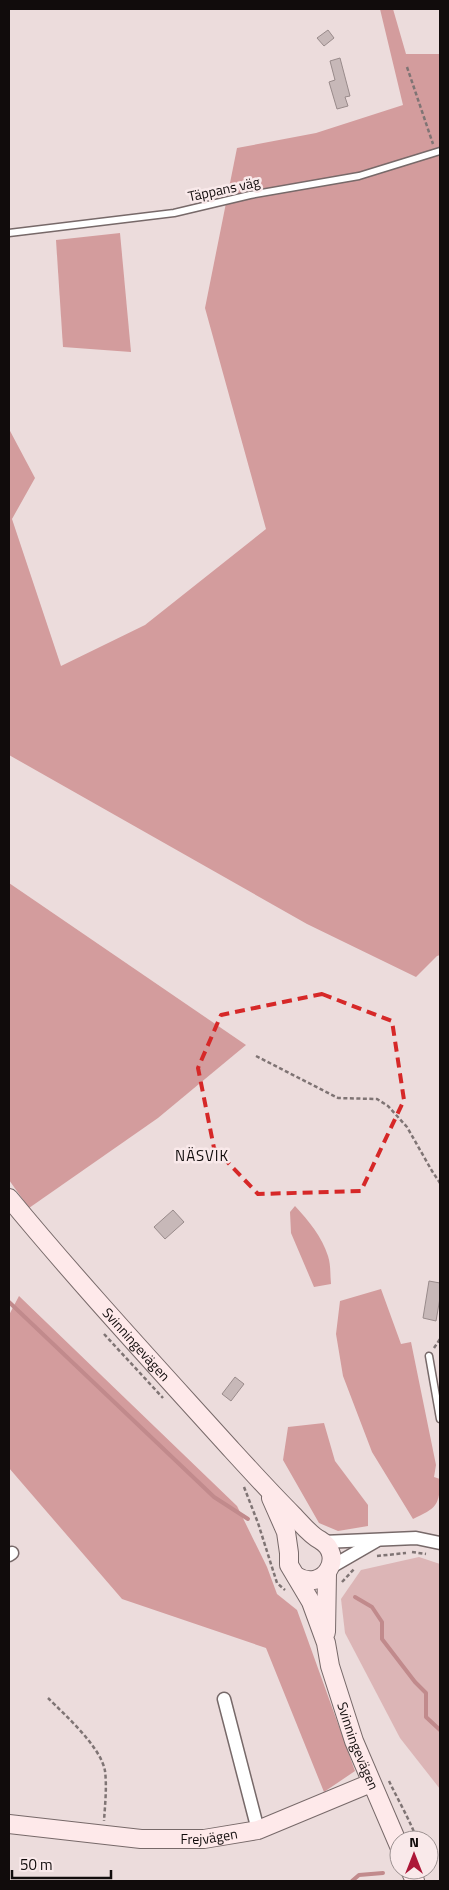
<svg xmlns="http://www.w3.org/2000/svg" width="449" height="1890" viewBox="0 0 449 1890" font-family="'Titillium Web',sans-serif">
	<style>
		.green { fill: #dcb5b6 }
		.forest { fill: #d39c9d }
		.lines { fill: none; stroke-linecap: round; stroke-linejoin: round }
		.stream { stroke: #c18a8c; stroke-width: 4 }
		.building { fill: #c7b8b8; stroke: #998b8b }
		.lane-casing { stroke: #776969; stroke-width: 9 }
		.street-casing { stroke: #776969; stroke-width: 15 }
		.secondary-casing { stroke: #776969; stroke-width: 20 }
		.path { stroke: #7f7474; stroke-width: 2.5; stroke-dasharray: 4 2.5; stroke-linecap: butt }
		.lane { stroke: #fff; stroke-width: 6 }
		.street { stroke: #fff; stroke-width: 12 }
		.secondary { stroke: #fee9ea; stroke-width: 18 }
		.marked { fill: none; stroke: #d62828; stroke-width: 4; stroke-dasharray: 10 6; stroke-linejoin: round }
		.labels { text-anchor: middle; stroke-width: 5; stroke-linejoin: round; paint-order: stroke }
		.street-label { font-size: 14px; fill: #110c0c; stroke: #f9e9ea }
		.neighbourhood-label { font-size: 15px; letter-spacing: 1px; fill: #110c0c; stroke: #f9e9ea }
	</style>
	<rect width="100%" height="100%" fill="#ecdcdc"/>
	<polygon class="green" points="419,1557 440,1564 440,1789 400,1738 345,1633 341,1599 361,1570"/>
	<g class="forest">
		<polygon points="380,9 393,9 406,54 440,54 440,955 437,956 416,977 307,924 9,755 9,429 35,478 12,519 61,666 145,625 266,529 205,308 237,148 316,133 403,105"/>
		<polygon points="120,233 131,352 63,347 56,240"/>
		<polygon points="9,883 246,1045 158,1118 29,1208 9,1180"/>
		<path d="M295 1206C309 1221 322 1237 328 1256 331 1265 330 1275 331 1284L314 1287 291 1233 290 1212Z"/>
		<path d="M381 1289 401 1344 411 1342 436 1465 434 1477 440 1479C440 1506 436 1508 413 1519L372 1452 343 1376 336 1334 340 1301Z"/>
		<polygon points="19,1296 237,1506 267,1567 277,1594 297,1610 355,1771 324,1792 266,1648 122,1599 9,1468 9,1315"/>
		<polygon points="324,1423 335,1461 368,1505 368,1526 338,1531 319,1523 283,1460 288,1427"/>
	</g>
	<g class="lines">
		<g class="stream">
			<polyline points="9,1302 214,1497 248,1519"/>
			<polyline points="355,1597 372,1607 382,1622 382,1639 415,1682 426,1693 426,1717 440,1730"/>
			<polyline points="352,1881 359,1875 383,1873"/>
		</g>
	</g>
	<g class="building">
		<polygon points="328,30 334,38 324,46 317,38"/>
		<polygon points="340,58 350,96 345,97 348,106 337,109 329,82 335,80 330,61"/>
		<polygon points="173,1210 184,1222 165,1239 154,1227"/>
		<polygon points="429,1281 440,1283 440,1298 436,1321 423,1318"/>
		<polygon points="235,1377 244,1384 231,1401 222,1394"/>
	</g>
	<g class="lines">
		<defs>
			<g id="lane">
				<polyline points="9,233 174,213 250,195 359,176 440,151"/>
				<polyline points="429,1356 440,1419"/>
			</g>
			<g id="street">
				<polyline points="323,1542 416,1538 440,1543"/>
				<polyline points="9,1555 12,1553"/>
				<polyline points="331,1567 376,1541"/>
				<polyline points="224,1699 258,1830"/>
			</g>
			<g id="secondary">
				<path id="s1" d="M9 1198C80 1284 155 1365 230 1448 251 1471 271 1493 293 1515 301 1523 310 1535 320 1540 346 1555 324 1593 296 1576"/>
				<path id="s2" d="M271 1498 286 1532 289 1553V1565L311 1602 326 1643 330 1666 354 1741 399 1846"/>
				<polyline points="326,1632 327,1573"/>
				<path id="s3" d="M9 1824 141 1839H204L258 1830 371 1783"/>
				<polyline points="410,1870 415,1881"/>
			</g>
		</defs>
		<use href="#lane" class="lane-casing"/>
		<use href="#street" class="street-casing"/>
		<use href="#secondary" class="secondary-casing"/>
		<g class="path">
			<polyline points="407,67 433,144"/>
			<polyline points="256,1056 338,1098 377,1099 388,1106 407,1127 432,1171 440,1183"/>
			<polyline points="104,1334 163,1398"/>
			<polyline points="434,1348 440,1339"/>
			<polyline points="244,1487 258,1523 277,1583 285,1590"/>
			<polyline points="412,1552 426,1554"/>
			<polyline points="377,1556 406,1553"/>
			<polyline points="342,1582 355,1568"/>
			<path d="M48 1698C65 1715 101 1747 105 1771 107 1787 105 1805 104 1821"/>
			<path d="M389 1781C398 1800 410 1820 417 1840"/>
		</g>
		<use href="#lane" class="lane"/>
		<use href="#street" class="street"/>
		<use href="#secondary" class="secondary"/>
	</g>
	<path class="marked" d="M322 994 392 1021 404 1100 361 1191 258 1194 214 1148 198 1068 221 1015Z"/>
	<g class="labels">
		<g class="street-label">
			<text transform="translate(224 189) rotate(-12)" y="5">Täppans väg</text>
			<text dy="5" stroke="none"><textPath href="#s1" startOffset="194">Svinningevägen</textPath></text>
			<text dy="5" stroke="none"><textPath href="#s2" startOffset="265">Svinningevägen</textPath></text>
			<text dy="5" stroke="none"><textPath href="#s3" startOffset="201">Frejvägen</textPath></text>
		</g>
		<g class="neighbourhood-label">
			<text x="202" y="1161">NÄSVIK</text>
		</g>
	</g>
	<rect width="449" height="1890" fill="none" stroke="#110c0c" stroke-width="20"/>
	<g transform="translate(414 1855)"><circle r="24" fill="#f9e9ea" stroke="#9c9191"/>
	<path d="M0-4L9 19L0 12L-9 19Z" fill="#ac1738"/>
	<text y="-8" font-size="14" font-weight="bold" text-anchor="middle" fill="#110c0c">N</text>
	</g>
	<path d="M12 1870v8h99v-8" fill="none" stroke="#110c0c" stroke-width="2.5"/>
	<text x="20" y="1870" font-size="15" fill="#110c0c" stroke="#f9e9ea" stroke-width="4" paint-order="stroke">50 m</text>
</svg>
